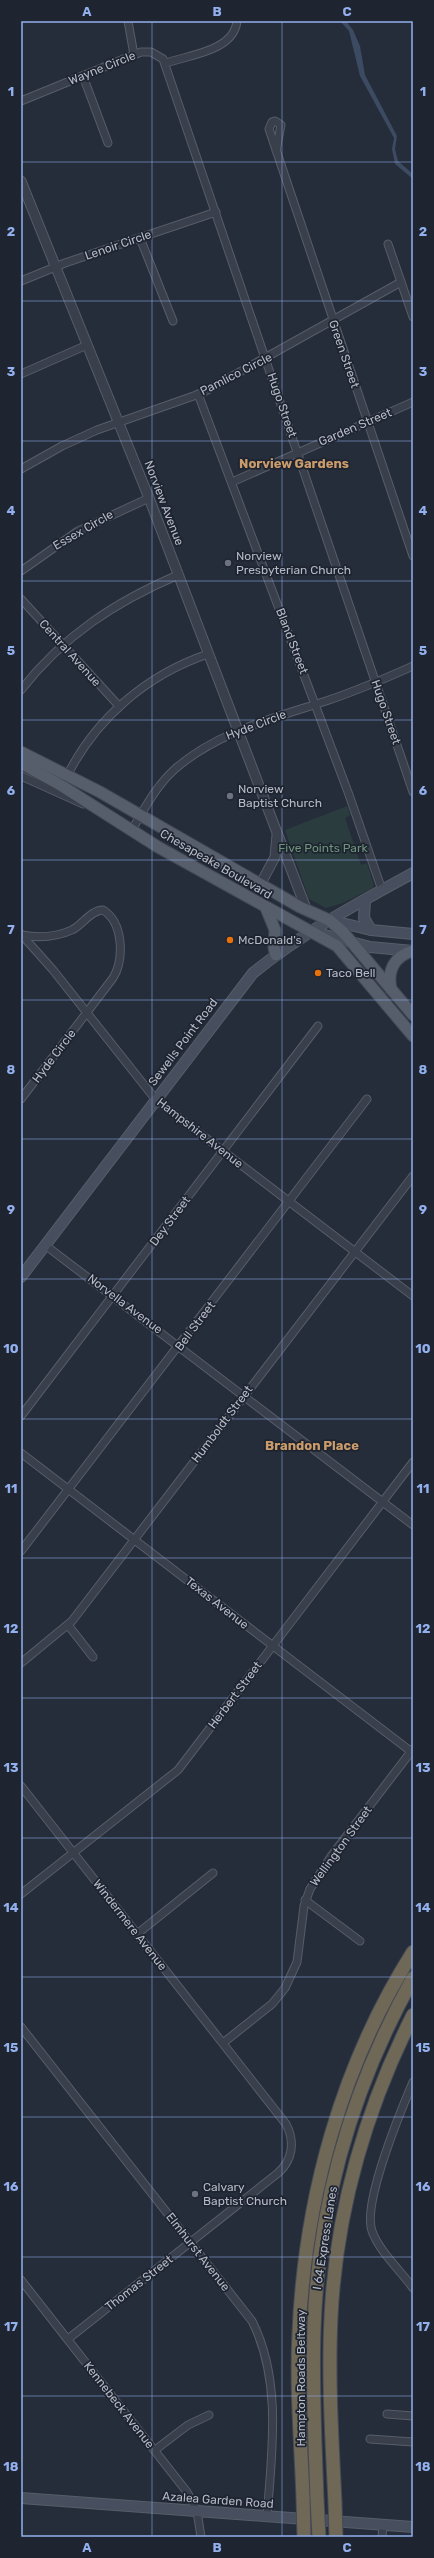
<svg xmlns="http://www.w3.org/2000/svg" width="434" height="2558" viewBox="0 0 434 2558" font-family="Rubik,sans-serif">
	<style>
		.green { fill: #2a3c3e }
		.water { fill: #3c4a62 }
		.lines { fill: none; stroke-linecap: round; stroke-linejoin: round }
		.minor-casing { stroke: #575d69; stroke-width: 9 }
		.tertiary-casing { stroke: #575d69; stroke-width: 11 }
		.secondary-casing { stroke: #575d69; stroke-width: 12 }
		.primary-casing { stroke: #424854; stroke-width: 13 }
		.motorway-casing { stroke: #444a56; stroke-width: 15 }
		.minor { stroke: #393f4b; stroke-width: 7 }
		.tertiary { stroke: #393f4b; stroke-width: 9 }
		.secondary { stroke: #474e5d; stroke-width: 10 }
		.primary { stroke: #575e6b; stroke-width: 11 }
		.motorway { stroke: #706857; stroke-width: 13 }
		.motorway-bridge-casing { stroke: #444a56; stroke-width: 15; stroke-linecap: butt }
		.motorway-bridge { stroke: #706857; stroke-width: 13 }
		.grid { fill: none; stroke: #92afee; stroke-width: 1; stroke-opacity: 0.55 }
		.worship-dot { fill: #6b7280; stroke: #1e2430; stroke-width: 1.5 }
		.food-dot { fill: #e8710a; stroke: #1e2430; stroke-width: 1.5 }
		.labels { text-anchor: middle; stroke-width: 3.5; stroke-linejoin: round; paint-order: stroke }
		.street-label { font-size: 12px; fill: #b5bac6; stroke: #1e2430 }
		.poi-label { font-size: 12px; fill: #b5bac6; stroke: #1e2430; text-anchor: start }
		.park-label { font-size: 12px; fill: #6e957a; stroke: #1e2430 }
		.neighbourhood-label { font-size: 13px; font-weight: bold; fill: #cb9c6b; stroke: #1e2430 }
		.neatline { fill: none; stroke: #92afee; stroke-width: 1.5 }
		.grid-label { font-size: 13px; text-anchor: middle; font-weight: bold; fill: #92afee }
	</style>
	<rect width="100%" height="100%" fill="#252d3a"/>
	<polygon class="green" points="347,806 350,815 345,818 361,865 367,863 374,886 371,889 343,903 326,908 309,899 285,830"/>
	<polygon class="water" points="340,21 346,21 353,30 360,46 365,75 397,136 395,149 398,161 413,174 413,179 395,164 392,149 394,138 360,76 349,31"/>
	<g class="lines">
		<defs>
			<g id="minor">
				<polyline points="128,21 134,55"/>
				<path d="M166 63C189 55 234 51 237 21"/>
				<polyline points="83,76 108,143"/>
				<polyline points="21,101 141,52 151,52 163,59 413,792"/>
				<polyline points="276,151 281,125 275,121 272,122 269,129 413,556"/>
				<polyline points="140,238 173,321"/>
				<polyline points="388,244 413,317"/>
				<polyline points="21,281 65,263 216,212"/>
				<polyline points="21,374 87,345"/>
				<polyline points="198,394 348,792 382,890"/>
				<polyline points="21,469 62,446 97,430 202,393 401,282"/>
				<polyline points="232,482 413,402"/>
				<polyline points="21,571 78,531 149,498"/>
				<polyline points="21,599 119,706"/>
				<path d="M21 690C63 636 115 602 178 575"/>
				<polyline points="21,776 83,804"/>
				<path d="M66 778C95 719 146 675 208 654"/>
				<path d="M132 830C144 809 156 786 175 769 217 732 274 718 326 701 356 691 384 679 413 666"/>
				<polyline points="21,934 53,970 156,1100 413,1296"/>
				<path d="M21 1099 113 978C124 960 124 923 103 910 91 910 82 925 72 930 56 937 38 938 22 935"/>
				<polyline points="45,1245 413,1525"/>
				<polyline points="21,1416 318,1026"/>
				<polyline points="21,1453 413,1753"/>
				<polyline points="21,1551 367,1099"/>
				<polyline points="68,1625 93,1657"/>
				<polyline points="21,1663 72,1621 413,1176"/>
				<path d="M21 1786 286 2124C295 2141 293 2160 278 2173L68 2339"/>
				<polyline points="21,1894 178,1770 413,1462"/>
				<polyline points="305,1900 360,1941"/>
				<polyline points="137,1934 213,1873"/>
				<path d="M21 2027 252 2321C282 2380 272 2452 267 2516"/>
				<polyline points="223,2043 272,2004 285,1988 297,1962 304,1906 310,1889 332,1855 413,1749"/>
				<path d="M413 2082C401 2110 362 2204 372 2231 379 2251 400 2270 413 2288"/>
				<polyline points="21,2280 187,2492 197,2511 201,2537"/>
				<polyline points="387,2414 413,2416"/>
				<polyline points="370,2439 413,2442"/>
				<polyline points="155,2450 188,2425 209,2415"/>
				<polyline points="382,2537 383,2525"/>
			</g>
			<g id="tertiary">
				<polyline points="21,181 149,498 307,911"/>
				<polyline points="260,885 275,857 277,835"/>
			</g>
			<g id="secondary">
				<polyline points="365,900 364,918 371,930"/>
				<polyline points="329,920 371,930 413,934"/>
				<polyline points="321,934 370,947 413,951"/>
				<path d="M21 1277 253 973C302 933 358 903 413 873"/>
				<polyline points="21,2498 413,2527"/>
			</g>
			<g id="primary">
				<polyline points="21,752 100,792 300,907 329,920 343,932 413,1015"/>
				<polyline points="21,763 62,786 158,847 337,946 413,1036"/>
				<polyline points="266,908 275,930 274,948 276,955"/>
				<path d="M391 989C387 971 394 956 413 951"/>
			</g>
			<g id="motorway">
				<path d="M303 2498C301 2443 296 2387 299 2332 305 2198 341 2066 413 1952"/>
				<path d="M317 2499C315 2442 312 2386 314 2329 318 2205 353 2086 413 1978"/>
				<path d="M335 2502C332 2441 328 2379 331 2317 336 2212 366 2109 413 2015"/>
			</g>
		</defs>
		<use href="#minor" class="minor-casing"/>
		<use href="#tertiary" class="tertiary-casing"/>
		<use href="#secondary" class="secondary-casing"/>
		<use href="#primary" class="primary-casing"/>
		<use href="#motorway" class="motorway-casing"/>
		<use href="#minor" class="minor"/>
		<use href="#tertiary" class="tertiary"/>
		<use href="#secondary" class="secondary"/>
		<use href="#primary" class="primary"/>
		<use href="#motorway" class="motorway"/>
		<defs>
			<g id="motorway-bridge">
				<polyline points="303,2498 304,2537"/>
				<polyline points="317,2499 319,2537"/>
				<polyline points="335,2502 336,2537"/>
			</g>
		</defs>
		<use href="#motorway-bridge" class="motorway-bridge-casing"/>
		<use href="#motorway-bridge" class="motorway-bridge"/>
	</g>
	<path class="grid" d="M152 21V2537M282 21V2537M21 162H413M21 301H413M21 441H413M21 581H413M21 720H413M21 860H413M21 1000H413M21 1139H413M21 1279H413M21 1419H413M21 1558H413M21 1698H413M21 1838H413M21 1977H413M21 2117H413M21 2257H413M21 2396H413"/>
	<g class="worship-dot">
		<circle cx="228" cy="563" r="4"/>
		<circle cx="230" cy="796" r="4"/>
		<circle cx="195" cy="2194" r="4"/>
	</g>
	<g class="food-dot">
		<circle cx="230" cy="940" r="4"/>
		<circle cx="318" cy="973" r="4"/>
	</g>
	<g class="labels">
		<g class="street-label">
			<text transform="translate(102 68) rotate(-22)" y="4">Wayne Circle</text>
			<text transform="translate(118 245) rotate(-19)" y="4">Lenoir Circle</text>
			<text transform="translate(344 354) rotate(71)" y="4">Green Street</text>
			<text transform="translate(236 374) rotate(-27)" y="4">Pamlico Circle</text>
			<text transform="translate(282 405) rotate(71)" y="4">Hugo Street</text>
			<text transform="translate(355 427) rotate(-23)" y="4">Garden Street</text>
			<text transform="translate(164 503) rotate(69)" y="4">Norview Avenue</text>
			<text transform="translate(83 530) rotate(-30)" y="4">Essex Circle</text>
			<text transform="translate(292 641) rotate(69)" y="4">Bland Street</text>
			<text transform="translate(70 653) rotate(48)" y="4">Central Avenue</text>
			<text transform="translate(386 712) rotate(71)" y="4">Hugo Street</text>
			<text transform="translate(256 725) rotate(-21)" y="4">Hyde Circle</text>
			<text transform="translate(216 864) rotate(30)" y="4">Chesapeake Boulevard</text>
			<text transform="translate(183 1042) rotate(-53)" y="4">Sewells Point Road</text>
			<text transform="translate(54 1056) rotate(-53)" y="4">Hyde Circle</text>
			<text transform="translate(200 1133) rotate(38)" y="4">Hampshire Avenue</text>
			<text transform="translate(170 1221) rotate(-53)" y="4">Dey Street</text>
			<text transform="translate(125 1304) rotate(37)" y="4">Norvella Avenue</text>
			<text transform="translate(195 1326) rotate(-53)" y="4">Bell Street</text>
			<text transform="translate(222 1424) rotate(-53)" y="4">Humboldt Street</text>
			<text transform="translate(217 1603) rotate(38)" y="4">Texas Avenue</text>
			<text transform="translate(235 1695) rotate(-53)" y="4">Herbert Street</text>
			<text transform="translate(341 1846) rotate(-54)" y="4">Wellington Street</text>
			<text transform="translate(130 1925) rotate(52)" y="4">Windermere Avenue</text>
			<text transform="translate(325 2238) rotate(-81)" y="4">I 64 Express Lanes</text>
			<text transform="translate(198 2252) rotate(52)" y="4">Elmhurst Avenue</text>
			<text transform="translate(139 2283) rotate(-38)" y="4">Thomas Street</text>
			<text transform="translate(301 2378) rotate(-90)" y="4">Hampton Roads Beltway</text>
			<text transform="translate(119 2405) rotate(52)" y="4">Kennebeck Avenue</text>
			<text transform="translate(218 2500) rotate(4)" y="4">Azalea Garden Road</text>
		</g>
		<g class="poi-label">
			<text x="236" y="560">Norview<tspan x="236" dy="14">Presbyterian Church</tspan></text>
			<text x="238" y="793">Norview<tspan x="238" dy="14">Baptist Church</tspan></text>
			<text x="238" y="944">McDonald's</text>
			<text x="326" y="977">Taco Bell</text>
			<text x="203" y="2191">Calvary<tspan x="203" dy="14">Baptist Church</tspan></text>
		</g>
		<g class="park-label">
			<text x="323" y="852">Five Points Park</text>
		</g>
		<g class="neighbourhood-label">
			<text x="294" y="468">Norview Gardens</text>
			<text x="312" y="1450">Brandon Place</text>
		</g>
	</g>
	<rect width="434" height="2558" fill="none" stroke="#1e2430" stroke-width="44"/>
	<rect x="22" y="22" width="390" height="2514" class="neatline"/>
	<g class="grid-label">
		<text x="87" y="16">A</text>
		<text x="217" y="16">B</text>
		<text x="347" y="16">C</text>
		<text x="11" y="96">1</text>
		<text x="423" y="96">1</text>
		<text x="11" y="236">2</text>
		<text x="423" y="236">2</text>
		<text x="11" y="376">3</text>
		<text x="423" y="376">3</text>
		<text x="11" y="515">4</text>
		<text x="423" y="515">4</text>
		<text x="11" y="655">5</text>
		<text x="423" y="655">5</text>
		<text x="11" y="795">6</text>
		<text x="423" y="795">6</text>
		<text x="11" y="934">7</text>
		<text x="423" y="934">7</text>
		<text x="11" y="1074">8</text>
		<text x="423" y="1074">8</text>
		<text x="11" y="1214">9</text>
		<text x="423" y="1214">9</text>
		<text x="11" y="1353">10</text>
		<text x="423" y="1353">10</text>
		<text x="11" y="1493">11</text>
		<text x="423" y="1493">11</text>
		<text x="11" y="1633">12</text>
		<text x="423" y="1633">12</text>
		<text x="11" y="1772">13</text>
		<text x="423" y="1772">13</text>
		<text x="11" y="1912">14</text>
		<text x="423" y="1912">14</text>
		<text x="11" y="2052">15</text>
		<text x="423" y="2052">15</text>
		<text x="11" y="2191">16</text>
		<text x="423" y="2191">16</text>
		<text x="11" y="2331">17</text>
		<text x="423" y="2331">17</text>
		<text x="11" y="2471">18</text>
		<text x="423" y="2471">18</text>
		<text x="87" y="2552">A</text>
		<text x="217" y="2552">B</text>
		<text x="347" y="2552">C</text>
	</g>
</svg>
